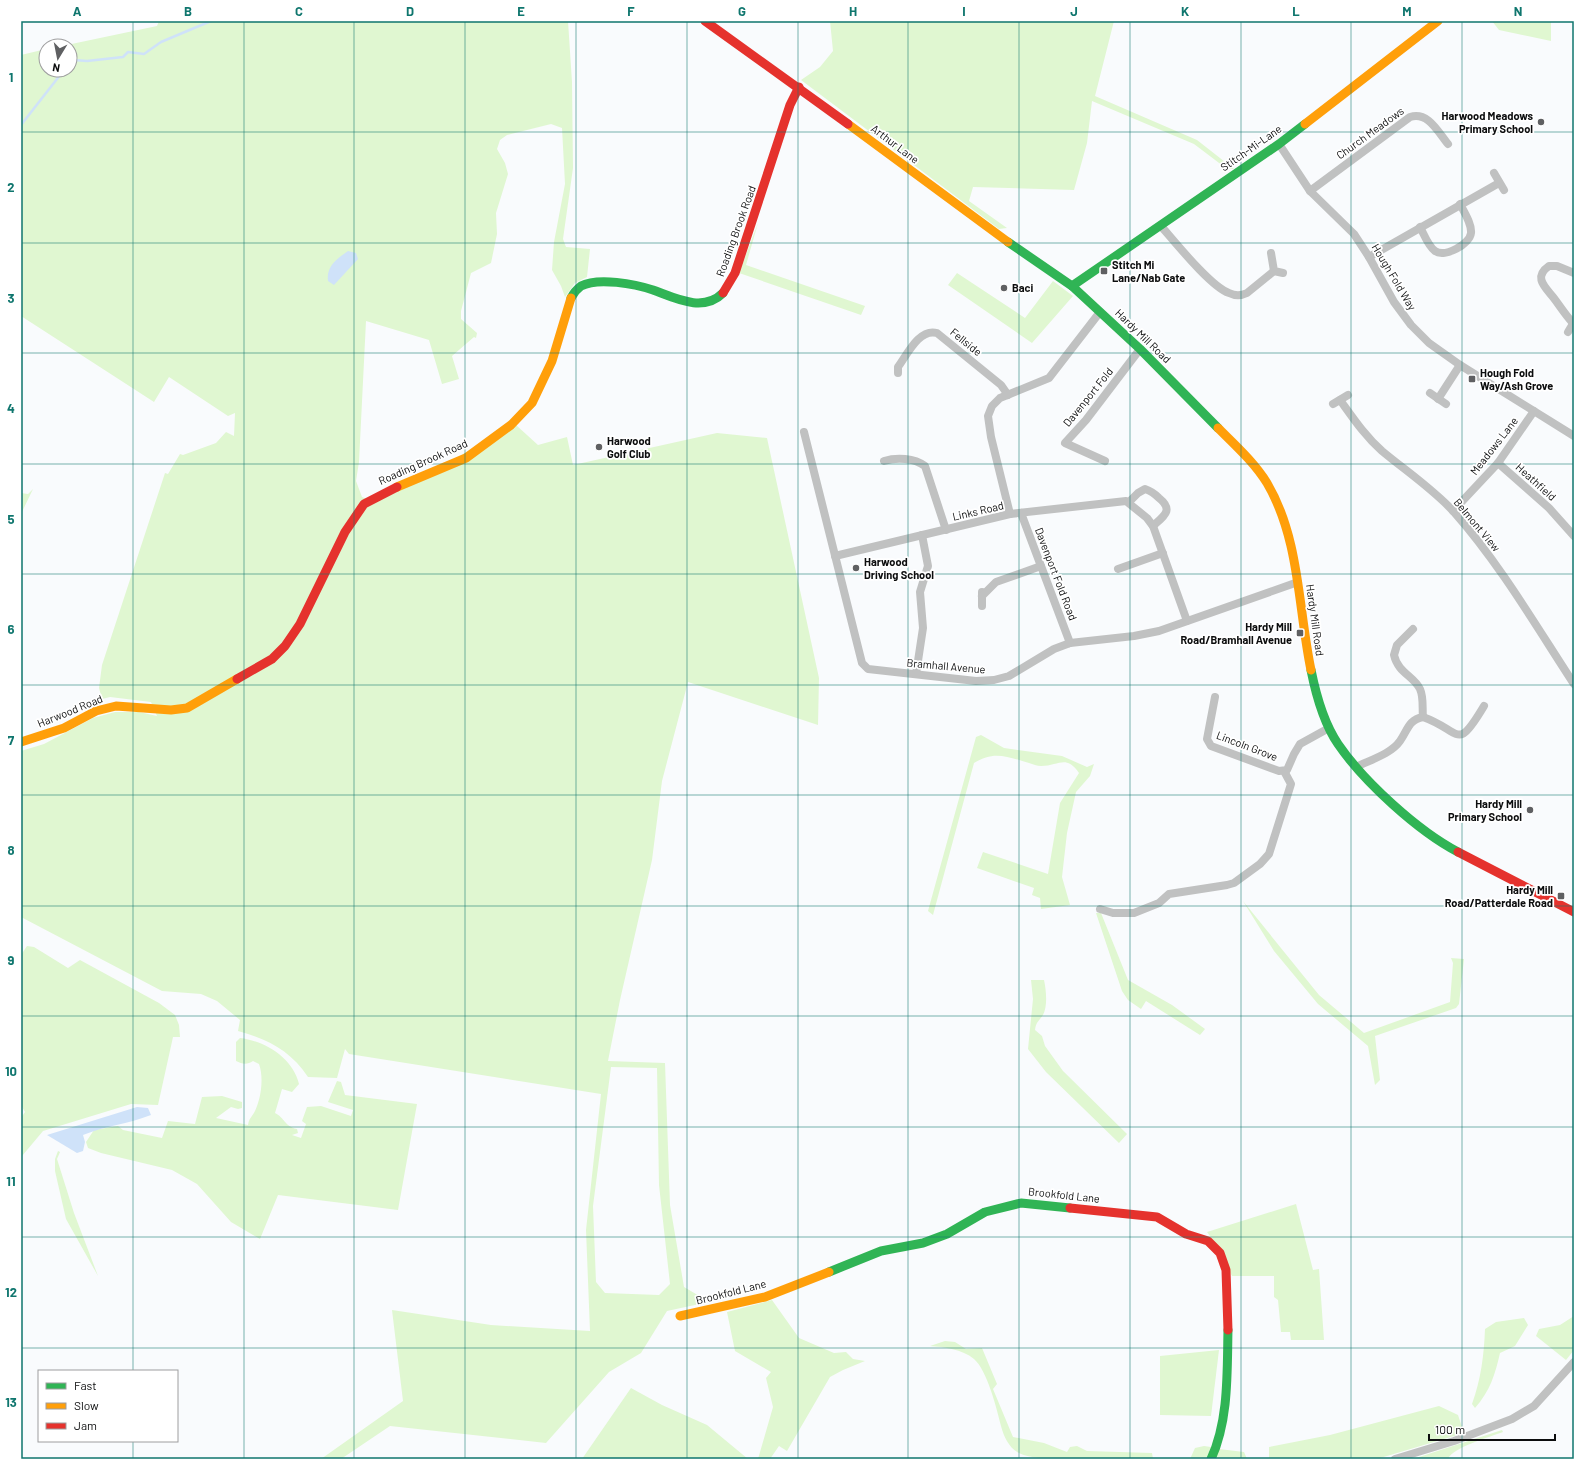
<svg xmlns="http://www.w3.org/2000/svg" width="1595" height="1480" viewBox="0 0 1595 1480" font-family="Barlow,sans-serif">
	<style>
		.green { fill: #e0f7d1; fill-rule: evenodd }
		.water { fill: #cfe2f9 }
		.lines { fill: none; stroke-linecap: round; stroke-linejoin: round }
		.stream { stroke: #cfe2f9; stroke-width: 2.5 }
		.street { stroke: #c0c1c1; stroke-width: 8 }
		.fast { stroke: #30b455; stroke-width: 9 }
		.slow { stroke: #ff9f0a; stroke-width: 9 }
		.jam { stroke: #e5322d; stroke-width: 9 }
		.grid { fill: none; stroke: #0f766e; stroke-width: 1; stroke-opacity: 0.55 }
		.poi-dot { fill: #5f6062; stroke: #fff; stroke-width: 1.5 }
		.labels { text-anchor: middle; stroke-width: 3.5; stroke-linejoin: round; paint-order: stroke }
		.poi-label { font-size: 11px; font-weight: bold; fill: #0c0d0e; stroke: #fff; text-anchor: start }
		.street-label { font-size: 11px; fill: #0c0d0e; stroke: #fff }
		.neatline { fill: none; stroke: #0f766e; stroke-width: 1.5 }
		.grid-label { font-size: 13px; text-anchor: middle; font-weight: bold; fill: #0f766e }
	</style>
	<rect width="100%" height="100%" fill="#f9fbfd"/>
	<g class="green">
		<path d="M159 21H568L572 82 573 168 563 239 566 247 590 249 587 277 575 283 565 297 561 286 552 270 554 242 565 184 562 128 551 124 507 135 500 140 497 149 505 163 508 174 496 213 497 234 491 263 471 273 461 311V319L477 333 476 338 474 337 452 356 459 379 442 384 429 340 366 321 359 462 356 481 362 497 375 502 516 425 538 445 567 437 573 465 717 433 767 438 819 678 818 725 688 682 662 781 652 860 620 1000 608 1061 665 1063 670 1205 684 1287 701 1297 718 1300 667 1311 641 1353 609 1372 546 1443 390 1426 341 1459H321L403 1401 392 1310 491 1325 590 1331 586 1230 601 1094 349 1054 345 1049 337 1078 308 1077C291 1051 268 1039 238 1031L240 1020 217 1001 201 994 162 991 21 917V751L44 744 93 718 115 712H139L157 716 151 702 110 697 102 699 99 688 102 665 165 473 168 474 180 454 183 455 216 443 226 432 234 436 235 413 228 416 169 377 154 402 21 316V55L46 49V70H70V46H62L157 26ZM611 1067 657 1068 659 1185 670 1284 659 1295 605 1293 596 1282 593 1206Z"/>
		<polygon points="830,21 1114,21 1095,96 1197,140 1234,169 1227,169 1194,144 1092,101 1087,143 1074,190 973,187 969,201 1007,228 999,229 801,80 820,67 833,51"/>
		<polygon points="1492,21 1551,21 1551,41 1499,30"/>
		<polygon points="758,223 746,265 865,306 861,315 739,273"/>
		<polygon points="957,273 1025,318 1053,281 1073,296 1032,343 948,285"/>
		<polygon points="33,489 21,514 21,493 28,494"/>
		<path d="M981 735 1004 748 1062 756 1087 767 1094 764 1090 776 1076 792 1067 833 1062 877 1070 905 1041 909 1040 898 1032 895 1034 888 977 868 983 852 1048 874 1060 803 1079 773C1066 754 1059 766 1041 766 1037 766 1033 764 1029 763 1008 757 994 750 974 763L933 915 928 911 976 737Z"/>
		<polygon points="1243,901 1319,995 1364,1033 1450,1002 1453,963 1451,958 1464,959 1459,1004 1456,1008 1375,1036 1380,1080 1375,1085 1368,1046 1318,1004 1274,951"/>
		<polygon points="1096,913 1101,913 1128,980 1172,1005 1205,1029 1200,1035 1146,1001 1141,1009 1128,1000 1122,991"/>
		<polygon points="27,946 34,947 68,968 80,960 159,1003 175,1015 179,1025 180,1037 173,1037 158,1105 131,1104 43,1131 22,1156 21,1118 25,1112 21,1105 21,955"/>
		<path d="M1031 980H1044C1046 989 1048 1006 1043 1015 1039 1021 1036 1022 1035 1030L1042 1036 1045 1046 1063 1071 1127 1134 1119 1143 1046 1072 1028 1049 1033 999Z"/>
		<path d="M240 1038C265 1041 293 1058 299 1084L292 1092 282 1089 275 1113C285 1118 284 1126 297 1129L298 1133 292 1135 301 1138 306 1124 302 1121 307 1107 321 1106 351 1116 353 1110 328 1102 337 1081 341 1082 345 1095 417 1104 398 1210 278 1195 260 1239 231 1222 197 1184 172 1170 101 1153 88 1148 86 1142 94 1130 118 1126 123 1130 162 1138 168 1121 195 1124 202 1097 222 1096 242 1102V1108L238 1109 231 1107 216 1118 248 1125C249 1118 252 1117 255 1111 261 1098 264 1078 259 1064L253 1061C247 1065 242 1064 236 1061V1042Z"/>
		<polygon points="58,1151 60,1152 57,1159 74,1213 98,1276 66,1219 55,1171 55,1159"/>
		<polygon points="1296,1204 1313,1270 1319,1269 1324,1340 1291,1340 1290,1332 1281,1332 1278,1300 1274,1297 1274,1276 1232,1276 1215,1243 1207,1232"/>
		<polygon points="772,1300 799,1338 834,1353 846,1352 853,1359 865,1361 843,1370 830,1377 787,1451 779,1446 770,1459 758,1459 773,1407 766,1378 771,1372 735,1351 727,1312"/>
		<polygon points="1574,1316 1574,1350 1566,1360 1536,1336 1539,1329 1560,1325"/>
		<path d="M1524 1318 1528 1325 1515 1346 1500 1353C1495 1375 1490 1391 1475 1408L1472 1404C1481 1379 1484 1355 1485 1329L1496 1322Z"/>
		<path d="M945 1341 955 1342 966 1349 982 1348 997 1384 993 1389 1013 1437 1044 1443 1067 1452 1070 1447 1077 1446 1087 1451 1152 1453 1153 1459C1126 1459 1039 1464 1019 1453 1009 1448 1004 1437 1001 1426 997 1409 987 1370 974 1359 962 1349 944 1347 930 1346Z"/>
		<polygon points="1219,1350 1211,1416 1160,1415 1160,1356"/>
		<polygon points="631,1388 662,1405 707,1425 748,1459 582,1459"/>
		<polygon points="1439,1406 1458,1415 1464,1433 1377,1459 1266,1459 1269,1458 1269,1447 1330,1435"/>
		<path d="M1502 1430 1503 1432C1490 1437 1453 1447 1448 1459H1413Z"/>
		<polygon points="1204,1446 1211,1447 1206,1459 1190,1459 1195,1448"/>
		<polygon points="1219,1449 1244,1452 1247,1459 1215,1459"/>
	</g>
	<g class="water">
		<path d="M348 251 356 253 358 259 334 285 328 281C326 266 337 259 348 251Z"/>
		<path d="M137 1107 148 1108 151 1115C128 1124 105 1126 83 1135L85 1142 83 1151 77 1153 47 1135Z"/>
	</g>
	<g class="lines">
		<g class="stream">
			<polyline points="70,62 74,60 87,61 123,57 128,52 144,54 161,42 211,21"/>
			<polyline points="21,125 64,70"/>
		</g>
		<g class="street">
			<polyline points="1279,144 1310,191 1354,234 1369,257 1394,302 1411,325 1429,343 1460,365 1574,436"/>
			<polyline points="1494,173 1504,190"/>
			<path d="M1310 191 1410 117C1428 111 1438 132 1448 144"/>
			<path d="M1161 226C1175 242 1211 287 1229 293 1235 296 1241 296 1247 293L1274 271"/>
			<path d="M1420 227C1424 234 1428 246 1435 251 1445 258 1470 244 1471 233 1472 224 1464 212 1460 204"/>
			<polyline points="1271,253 1274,271 1283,273"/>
			<polyline points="1369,257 1499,183"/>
			<path d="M1572 322C1564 313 1560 306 1553 297 1545 287 1533 277 1549 266H1557L1574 273"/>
			<polyline points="1568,332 1574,322"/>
			<path d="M898 373V367C907 355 919 328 937 333L1001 385 1008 395"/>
			<polyline points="1430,393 1446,404"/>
			<polyline points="1438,399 1460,365"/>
			<path d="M1340 400C1353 418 1365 436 1382 451 1406 471 1433 489 1454 512 1500 564 1536 626 1574 684"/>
			<polyline points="1333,404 1348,395"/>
			<polyline points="804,432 862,663 868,669 976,681 994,680 1009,676 1054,649 1070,643 1134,636 1159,631 1298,582"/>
			<path d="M884 461C897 457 914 458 925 466L946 530"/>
			<polyline points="1105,461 1065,443 1086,420 1140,349"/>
			<polyline points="1498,463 1549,508 1574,536"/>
			<path d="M1129 502 1138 493 1145 489C1151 491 1155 494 1159 498 1174 510 1164 516 1153 526"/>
			<polyline points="1453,511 1498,463 1534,411"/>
			<polyline points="1021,513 1070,643"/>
			<polyline points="1010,514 991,437 988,416 992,406 1000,398 1049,378 1100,312"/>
			<polyline points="835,556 1010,514 1126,501 1147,518 1153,526 1187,621"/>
			<polyline points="1118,569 1163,553"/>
			<polyline points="982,592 982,606"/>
			<polyline points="982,596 996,582 1041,566"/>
			<polyline points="916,674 923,628 920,592 928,566 922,535"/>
			<polyline points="1215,697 1207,739 1211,746 1279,771 1287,770 1294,754 1300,744 1329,728"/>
			<path d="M1423 717C1462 731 1456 753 1484 706"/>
			<path d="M1356 767C1370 760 1391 754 1400 741 1408 730 1408 720 1423 717 1422 708 1424 698 1420 689 1414 676 1398 673 1394 655L1397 645 1413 629"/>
			<polyline points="1100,909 1113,913 1134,913 1159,903 1169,894 1227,885 1234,883 1260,864 1269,854 1291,784 1284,771"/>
			<polyline points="1395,1459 1454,1441 1512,1419 1534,1406 1574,1362"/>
		</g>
		<g class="fast">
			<polyline points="1008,242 1072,286 1140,349 1218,428"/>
			<polyline points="1072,286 1279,144 1305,124"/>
			<path d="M571 298C573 294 577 289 581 286 598 277 635 284 653 290 675 298 703 313 723 293"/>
			<path d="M1311 670C1316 695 1323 722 1338 744 1364 782 1418 831 1458 852"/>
			<polyline points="829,1272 881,1251 923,1243 947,1234 985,1212 1021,1203 1070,1208"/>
			<path d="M1211 1459C1229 1420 1227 1372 1228 1330"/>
		</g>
		<g class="slow">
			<polyline points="848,124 1008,242"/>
			<polyline points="1305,124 1438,21"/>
			<path d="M1218 428C1235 445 1254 462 1267 483 1300 539 1298 608 1311 670"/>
			<polyline points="397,487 466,458 511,425 532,403 552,361 571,298"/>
			<polyline points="21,742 64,728 96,711 116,706 171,710 187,708 237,679"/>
			<polyline points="680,1316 765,1297 829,1272"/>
		</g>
		<g class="jam">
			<polyline points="705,21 848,124"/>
			<polyline points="723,293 735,273 790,105 799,87"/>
			<polyline points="237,679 272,659 285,646 300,624 345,532 364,504 397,487"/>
			<polyline points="1458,852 1574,912"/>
			<polyline points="1070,1208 1157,1217 1186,1234 1208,1241 1220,1253 1226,1270 1228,1330"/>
		</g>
	</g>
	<path class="grid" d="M133 21V1371M244 21V1459M354 21V1459M465 21V1459M576 21V1459M687 21V1459M798 21V1459M908 21V1459M1019 21V1459M1130 21V1459M1241 21V1459M1351 21V1459M1462 21V1459M21 132H1574M21 243H1574M21 353H1574M21 464H1574M21 574H1574M21 685H1574M21 795H1574M21 906H1574M21 1016H1574M21 1127H1574M21 1237H1574M21 1348H1574M133 1441V1459"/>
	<g class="poi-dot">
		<circle cx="1541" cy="122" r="4"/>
		<rect x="1100" y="267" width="8" height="8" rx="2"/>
		<circle cx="1004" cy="288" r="4"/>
		<rect x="1468" y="375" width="8" height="8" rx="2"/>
		<circle cx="599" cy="447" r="4"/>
		<circle cx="856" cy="568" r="4"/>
		<rect x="1296" y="629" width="8" height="8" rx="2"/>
		<circle cx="1530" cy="810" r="4"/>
		<rect x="1557" y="892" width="8" height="8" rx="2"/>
	</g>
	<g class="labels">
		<g class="poi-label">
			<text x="1533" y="120" text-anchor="end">Harwood Meadows<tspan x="1533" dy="13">Primary School</tspan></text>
			<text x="1112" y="269">Stitch Mi<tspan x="1112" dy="13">Lane/Nab Gate</tspan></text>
			<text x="1012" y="292">Baci</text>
			<text x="1480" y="377">Hough Fold<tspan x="1480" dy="13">Way/Ash Grove</tspan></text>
			<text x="607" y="445">Harwood<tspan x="607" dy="13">Golf Club</tspan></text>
			<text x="864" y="566">Harwood<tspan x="864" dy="13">Driving School</tspan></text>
			<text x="1292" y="631" text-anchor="end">Hardy Mill<tspan x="1292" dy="13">Road/Bramhall Avenue</tspan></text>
			<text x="1522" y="808" text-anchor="end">Hardy Mill<tspan x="1522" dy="13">Primary School</tspan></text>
			<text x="1553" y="894" text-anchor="end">Hardy Mill<tspan x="1553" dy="13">Road/Patterdale Road</tspan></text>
		</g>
		<g class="street-label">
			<text transform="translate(1370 133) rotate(-36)" y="4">Church Meadows</text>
			<text transform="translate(895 144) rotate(37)" y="4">Arthur Lane</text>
			<text transform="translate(1251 148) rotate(-35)" y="4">Stitch-Mi-Lane</text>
			<text transform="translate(736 231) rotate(-70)" y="4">Roading Brook Road</text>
			<text transform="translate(1394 277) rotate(59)" y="4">Hough Fold Way</text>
			<text transform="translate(1143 336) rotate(44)" y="4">Hardy Mill Road</text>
			<text transform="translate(966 342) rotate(39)" y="4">Fellside</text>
			<text transform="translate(1088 397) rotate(-51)" y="4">Davenport Fold</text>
			<text transform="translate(1494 446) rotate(-52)" y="4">Meadows Lane</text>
			<text transform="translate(423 462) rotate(-24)" y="4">Roading Brook Road</text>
			<text transform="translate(1536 482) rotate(42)" y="4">Heathfield</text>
			<text transform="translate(978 511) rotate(-13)" y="4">Links Road</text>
			<text transform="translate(1477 525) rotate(50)" y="4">Belmont View</text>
			<text transform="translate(1056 574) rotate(69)" y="4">Davenport Fold Road</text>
			<text transform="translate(1315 620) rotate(82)" y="4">Hardy Mill Road</text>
			<text transform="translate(946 666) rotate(5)" y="4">Bramhall Avenue</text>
			<text transform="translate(70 711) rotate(-22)" y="4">Harwood Road</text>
			<text transform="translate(1247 746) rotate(21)" y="4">Lincoln Grove</text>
			<text transform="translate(1064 1195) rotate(6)" y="4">Brookfold Lane</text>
			<text transform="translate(731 1292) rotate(-14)" y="4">Brookfold Lane</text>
		</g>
	</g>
	<rect width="1595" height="1480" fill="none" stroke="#ffffff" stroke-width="44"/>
	<rect x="38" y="1370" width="140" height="72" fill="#ffffff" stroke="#9e9e9f"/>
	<rect x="46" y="1383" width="20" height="6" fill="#30b455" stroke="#9e9e9f"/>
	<text x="74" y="1390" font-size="12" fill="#0c0d0e">Fast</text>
	<rect x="46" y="1403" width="20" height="6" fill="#ff9f0a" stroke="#9e9e9f"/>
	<text x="74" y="1410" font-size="12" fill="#0c0d0e">Slow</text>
	<rect x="46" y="1423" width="20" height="6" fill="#e5322d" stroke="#9e9e9f"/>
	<text x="74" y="1430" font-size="12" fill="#0c0d0e">Jam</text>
	<g transform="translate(58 58) rotate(190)"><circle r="19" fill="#ffffff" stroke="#9e9e9f"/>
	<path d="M0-3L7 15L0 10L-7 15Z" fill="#5f6062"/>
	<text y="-6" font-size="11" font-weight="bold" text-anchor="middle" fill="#0c0d0e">N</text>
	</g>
	<path d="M1429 1434v6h126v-6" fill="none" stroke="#0c0d0e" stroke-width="2"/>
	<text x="1435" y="1434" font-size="12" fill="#0c0d0e" stroke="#ffffff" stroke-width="3" paint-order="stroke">100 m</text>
	<rect x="22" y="22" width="1551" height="1436" class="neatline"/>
	<g class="grid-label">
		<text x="77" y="16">A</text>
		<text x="188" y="16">B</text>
		<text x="299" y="16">C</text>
		<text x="410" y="16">D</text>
		<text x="521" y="16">E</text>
		<text x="631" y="16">F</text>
		<text x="742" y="16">G</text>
		<text x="853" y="16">H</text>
		<text x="964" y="16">I</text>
		<text x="1074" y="16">J</text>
		<text x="1185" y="16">K</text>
		<text x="1296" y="16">L</text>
		<text x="1407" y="16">M</text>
		<text x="1518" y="16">N</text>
		<text x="11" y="82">1</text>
		<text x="11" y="192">2</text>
		<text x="11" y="303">3</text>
		<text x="11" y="413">4</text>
		<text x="11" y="524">5</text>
		<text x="11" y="634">6</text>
		<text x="11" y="745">7</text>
		<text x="11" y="855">8</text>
		<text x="11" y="965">9</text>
		<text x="11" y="1076">10</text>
		<text x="11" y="1186">11</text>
		<text x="11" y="1297">12</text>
		<text x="11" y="1407">13</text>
	</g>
</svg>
